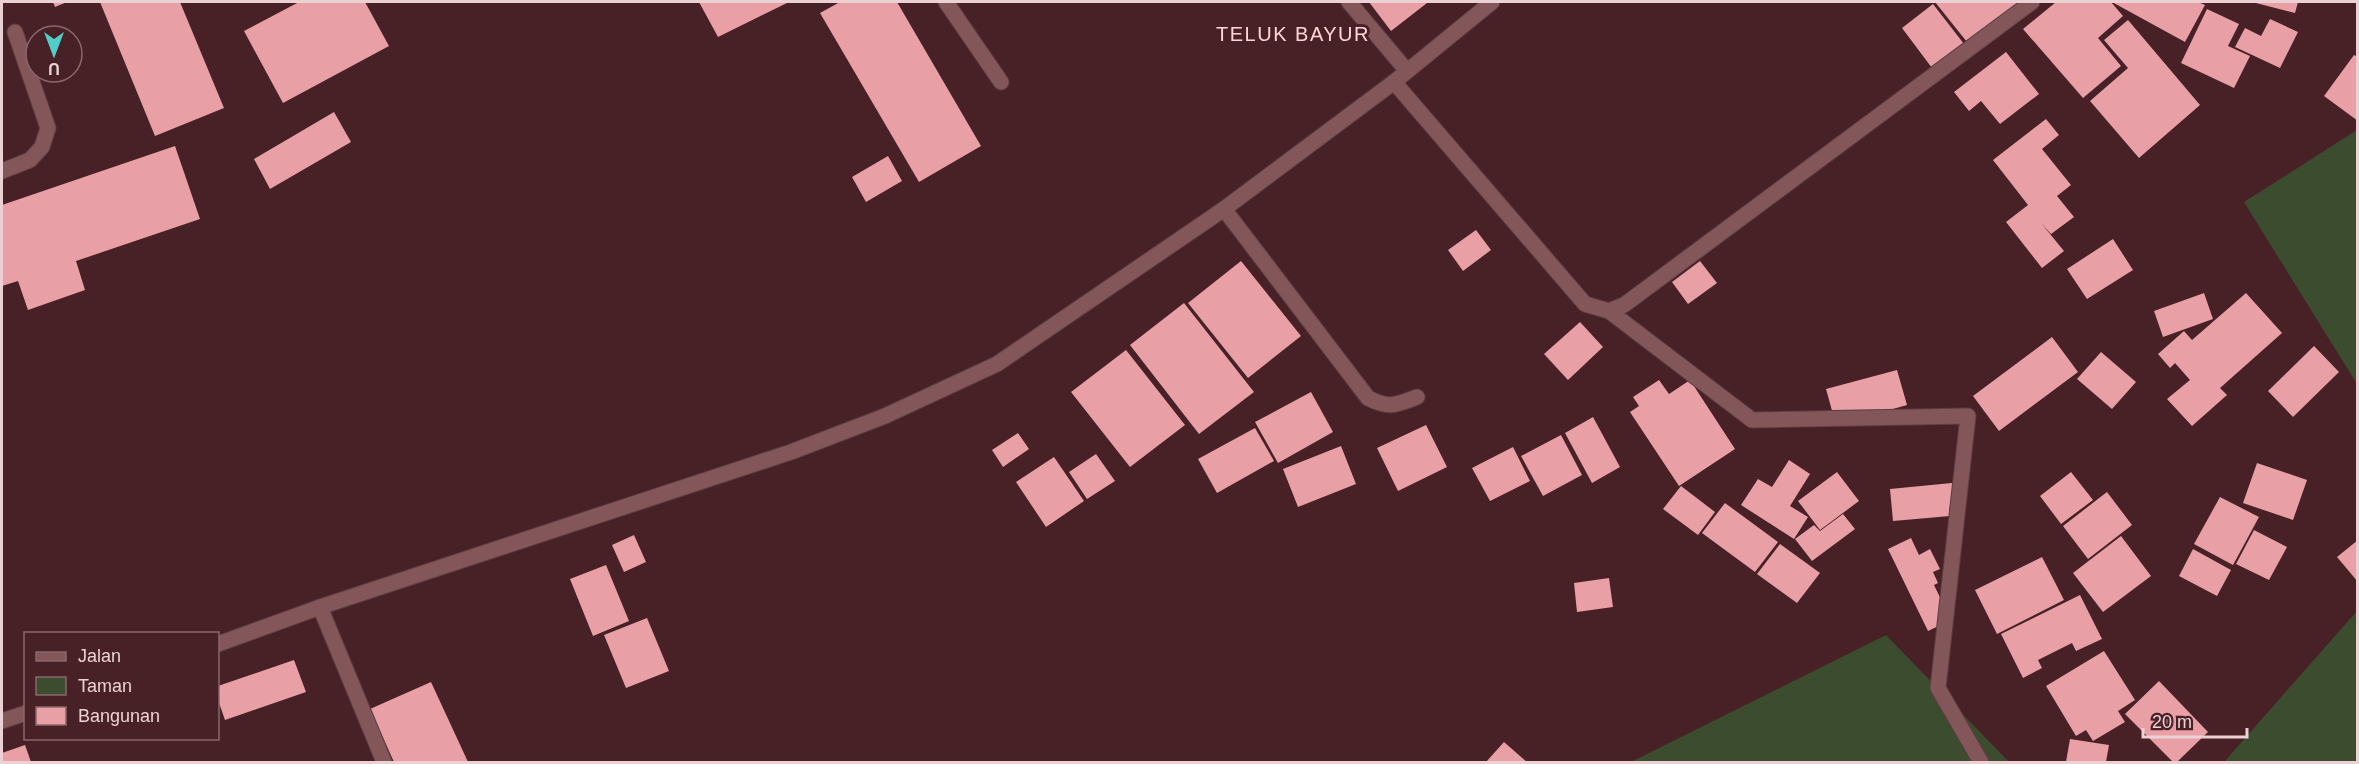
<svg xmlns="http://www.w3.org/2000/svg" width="2359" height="764" viewBox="0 0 2359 764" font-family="Helvetica,sans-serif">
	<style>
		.green { fill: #3b4c2f }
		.building { fill: #e89fa6 }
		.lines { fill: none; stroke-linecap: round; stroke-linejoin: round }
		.service-casing { stroke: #5e3d42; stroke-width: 17 }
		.minor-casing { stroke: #5e3d42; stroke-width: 17 }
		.tertiary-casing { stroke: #5e3d42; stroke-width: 17 }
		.service { stroke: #83565a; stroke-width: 15 }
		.minor { stroke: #83565a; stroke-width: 15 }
		.tertiary { stroke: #83565a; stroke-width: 15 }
		.labels { text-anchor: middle; stroke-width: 6; stroke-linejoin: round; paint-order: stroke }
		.quarter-label { font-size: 20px; letter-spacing: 1.5px; fill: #fed4d7; stroke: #482126 }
	</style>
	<rect width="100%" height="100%" fill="#482126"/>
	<g class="green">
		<polygon points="2357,130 2357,384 2244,202"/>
		<polygon points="2357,611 2357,762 2224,762"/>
		<polygon points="1886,635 2009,762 1631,762"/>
	</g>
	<g class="building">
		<polygon points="53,2 67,2 55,7"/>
		<polygon points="100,2 180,2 224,108 155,136"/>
		<polygon points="299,2 365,2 389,46 283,103 244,31"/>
		<polygon points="699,2 789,2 718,37"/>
		<polygon points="840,2 897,2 981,146 919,182 820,13"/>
		<polygon points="1369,2 1426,2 1427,3 1391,31"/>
		<polygon points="1935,2 2017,2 2018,3 1967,42"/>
		<polygon points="2056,2 2111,2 2123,16 2098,38 2121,66 2083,98 2023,29"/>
		<polygon points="2112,2 2198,2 2205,5 2185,42"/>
		<polygon points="2252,2 2298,2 2295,13"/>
		<polygon points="1933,4 1964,44 1932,68 1902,28"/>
		<polygon points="2207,9 2239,24 2228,46 2250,56 2234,88 2181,63"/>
		<polygon points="2270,19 2298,32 2280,68 2235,47 2245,28 2261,36"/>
		<polygon points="2128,20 2200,105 2139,158 2090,101 2128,68 2104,40"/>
		<polygon points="2006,52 2039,94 2000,124 1981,101 1969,111 1954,92"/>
		<polygon points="2354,55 2358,57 2358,121 2324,96"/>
		<polygon points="334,112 351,142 270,189 254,159"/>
		<polygon points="2046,119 2059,135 2042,149 2071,185 2057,196 2074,217 2051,234 2041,223 2064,251 2042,268 2006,222 2028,205 1993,160"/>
		<polygon points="175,146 200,219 76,261 85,290 28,310 18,281 2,286 2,205"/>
		<polygon points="888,156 902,181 866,202 852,177"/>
		<polygon points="1476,230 1491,250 1463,271 1448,250"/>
		<polygon points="2113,239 2133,270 2087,299 2067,269"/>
		<polygon points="1241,261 1301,336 1248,378 1188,303"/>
		<polygon points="1700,261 1717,283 1688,304 1672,282"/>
		<polygon points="2204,293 2213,319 2163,337 2154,311"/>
		<polygon points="2246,293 2282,333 2220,388 2227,395 2192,426 2167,399 2190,380 2175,363 2170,368 2158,354 2184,331 2192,340"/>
		<polygon points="1184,303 1254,392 1199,434 1130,345"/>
		<polygon points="1580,322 1603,347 1568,380 1544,354"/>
		<polygon points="2052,337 2078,372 1999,431 1973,396"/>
		<polygon points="2314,346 2339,372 2293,417 2268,391"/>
		<polygon points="1126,350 1185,425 1130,467 1071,392"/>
		<polygon points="2101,352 2136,382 2112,409 2077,379"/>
		<polygon points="1897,370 1907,405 1836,425 1826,389"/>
		<polygon points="1659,380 1669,394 1690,380 1735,449 1679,486 1630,412 1639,406 1633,397"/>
		<polygon points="1311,392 1333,432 1278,463 1255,422"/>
		<polygon points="1593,417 1620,467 1592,483 1565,433"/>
		<polygon points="1426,425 1447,467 1398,491 1377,448"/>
		<polygon points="1255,428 1274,461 1217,493 1198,459"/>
		<polygon points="1018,433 1029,449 1003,467 992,450"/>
		<polygon points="1561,435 1582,475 1543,496 1521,456"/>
		<polygon points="1341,446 1356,484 1298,507 1283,469"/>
		<polygon points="1513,447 1530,481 1490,501 1472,468"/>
		<polygon points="1096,454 1115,481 1087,499 1069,472"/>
		<polygon points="1054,457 1084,501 1046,527 1016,482"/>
		<polygon points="1789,460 1810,474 1790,506 1808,517 1794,539 1741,505 1758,479 1772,487"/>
		<polygon points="2257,463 2307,480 2293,520 2243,503"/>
		<polygon points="1837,472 1859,501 1820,530 1798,501"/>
		<polygon points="2071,472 2093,500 2061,524 2040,496"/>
		<polygon points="1962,482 1965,507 1949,508 1950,516 1893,521 1890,489"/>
		<polygon points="1681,486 1715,512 1698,535 1663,509"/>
		<polygon points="2107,492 2132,525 2088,559 2063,526"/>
		<polygon points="2220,497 2259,517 2233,565 2194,544"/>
		<polygon points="1725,503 1778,542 1755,572 1702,533"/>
		<polygon points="1843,514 1855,529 1812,561 1795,539 1814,525 1821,532 1820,531"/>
		<polygon points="2254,530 2287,547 2269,580 2236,564"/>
		<polygon points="634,535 646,562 624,572 612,545"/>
		<polygon points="2121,536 2151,576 2103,612 2073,573"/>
		<polygon points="1911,538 1919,555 1930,549 1940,569 1933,572 1938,583 1934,585 1951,620 1928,631 1888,549"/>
		<polygon points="2358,540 2358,582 2337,557"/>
		<polygon points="1780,544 1820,573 1797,603 1757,574"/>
		<polygon points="2193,549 2231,570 2217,596 2179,576"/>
		<polygon points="2042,557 2064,600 1997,634 1975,590"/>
		<polygon points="606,565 629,621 593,636 570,579"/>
		<polygon points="1609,578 1613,607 1577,612 1574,583"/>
		<polygon points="2080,595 2102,639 2076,651 2072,643 2038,660 2042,668 2023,678 2001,634"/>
		<polygon points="647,618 669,671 626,688 604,635"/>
		<polygon points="2104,651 2135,700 2118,711 2125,722 2093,741 2086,730 2076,736 2046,686"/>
		<polygon points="294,660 306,692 225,720 218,700 218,686"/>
		<polygon points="2159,681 2208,732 2177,762 2173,762 2125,714"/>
		<polygon points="431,682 468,762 394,762 370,709"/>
		<polygon points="2070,739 2109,745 2106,762 2066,762"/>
		<polygon points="1504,742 1527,762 1486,762"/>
		<polygon points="25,745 31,762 2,762 2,753"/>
	</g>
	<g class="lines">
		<defs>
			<g id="service">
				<polyline points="946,2 1001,82"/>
				<polyline points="1349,2 1407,71"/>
				<polyline points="2,171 30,160 42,147 48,128 15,32"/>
			</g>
			<g id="minor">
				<polyline points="1394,82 1585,304 1609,311 1624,305 2032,2"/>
				<path d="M1224 209 1368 398C1389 409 1396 405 1417 397"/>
				<polyline points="1609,311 1752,420 1968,416 1938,688 1981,762"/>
				<polyline points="320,607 384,762"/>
			</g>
			<g id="tertiary">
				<polyline points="218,644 320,607 791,452 885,416 997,364 1224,209 1394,82 1492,2"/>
				<polyline points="2,721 26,713"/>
			</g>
		</defs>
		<use href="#service" class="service-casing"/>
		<use href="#minor" class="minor-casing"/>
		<use href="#tertiary" class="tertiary-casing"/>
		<use href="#service" class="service"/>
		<use href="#minor" class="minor"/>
		<use href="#tertiary" class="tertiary"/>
	</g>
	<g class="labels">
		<g class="quarter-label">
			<text x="1293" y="41">TELUK BAYUR</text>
		</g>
	</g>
	<rect width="2359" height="764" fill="none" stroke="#ebd1d3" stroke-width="6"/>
	<rect x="24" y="632" width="195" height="108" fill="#482126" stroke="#89676b" stroke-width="1.5"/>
	<rect x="36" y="652" width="30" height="9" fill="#83565a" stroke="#89676b" stroke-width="1.5"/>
	<text x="78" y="662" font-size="18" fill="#ebd1d3">Jalan</text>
	<rect x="36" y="677" width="30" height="18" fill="#3b4c2f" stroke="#89676b" stroke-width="1.5"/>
	<text x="78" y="692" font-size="18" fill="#ebd1d3">Taman</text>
	<rect x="36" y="707" width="30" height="18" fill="#e89fa6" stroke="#89676b" stroke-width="1.5"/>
	<text x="78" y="722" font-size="18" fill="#ebd1d3">Bangunan</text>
	<g transform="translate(54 54) rotate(180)"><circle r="28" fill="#482126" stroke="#89676b" stroke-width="1.5"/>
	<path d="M0-4.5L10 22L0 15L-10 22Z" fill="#53cdca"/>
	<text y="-9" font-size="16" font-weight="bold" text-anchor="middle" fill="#ebd1d3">U</text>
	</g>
	<path d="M2143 728v9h104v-9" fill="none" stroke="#ebd1d3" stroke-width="3"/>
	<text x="2152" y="728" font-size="18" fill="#ebd1d3" stroke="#482126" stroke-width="4.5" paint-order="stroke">20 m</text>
</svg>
